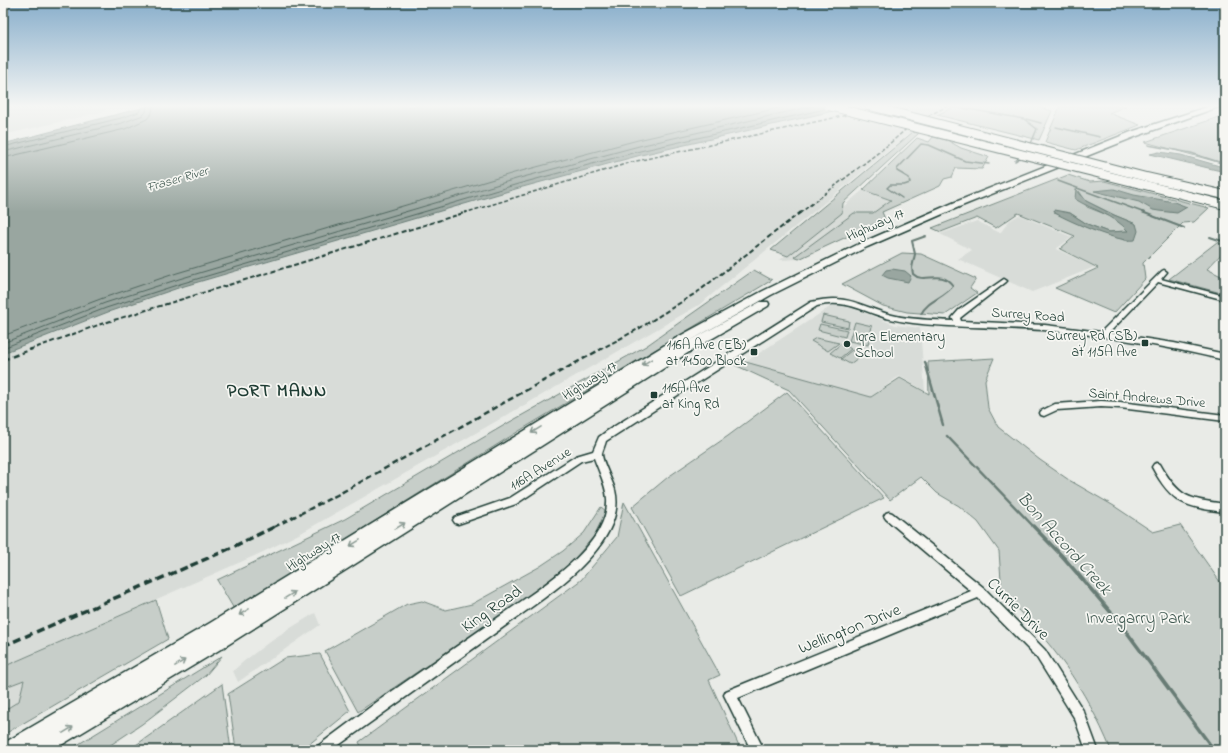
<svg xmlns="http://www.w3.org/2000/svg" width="1228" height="753" viewBox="0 0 1228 753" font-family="'Indie Flower',sans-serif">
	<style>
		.built { fill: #d8dcd8 }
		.green { fill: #c7cec9; stroke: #73867e; fill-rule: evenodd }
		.water { fill: #99a6a0; stroke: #687c75 }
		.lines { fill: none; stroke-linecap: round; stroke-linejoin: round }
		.shore { stroke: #50675f; stroke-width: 1 }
		.stream-far3 { stroke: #687c75; stroke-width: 1.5 }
		.stream-far2 { stroke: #687c75; stroke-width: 2 }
		.stream-far1 { stroke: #687c75; stroke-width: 2.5 }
		.stream { stroke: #687c75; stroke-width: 3.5 }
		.minor-casing { stroke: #1f3d34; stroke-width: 3 }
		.highway-casing { stroke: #1f3d34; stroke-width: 3 }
		.minor { fill: #f6f6f2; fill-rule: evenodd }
		.highway { fill: #f6f6f2; fill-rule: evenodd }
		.rail-far3 { stroke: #1f3d34; stroke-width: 1.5; stroke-dasharray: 4 2; stroke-linecap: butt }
		.rail-far2 { stroke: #1f3d34; stroke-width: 2; stroke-dasharray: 5 2.5; stroke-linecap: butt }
		.rail-far1 { stroke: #1f3d34; stroke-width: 2.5; stroke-dasharray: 6 3.5; stroke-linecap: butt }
		.rail { stroke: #1f3d34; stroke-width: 3.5; stroke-dasharray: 8 4; stroke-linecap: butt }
		.highway-bridge-casing { stroke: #1f3d34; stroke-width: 10; stroke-linecap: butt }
		.highway-bridge { stroke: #f6f6f2; stroke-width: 8 }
		.oneway { stroke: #8a9a93 }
		.poi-dot { fill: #1f3d34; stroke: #f6f6f2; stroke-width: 1.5 }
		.labels { text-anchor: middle; stroke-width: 3.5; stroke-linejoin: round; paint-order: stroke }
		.far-water-label { font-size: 13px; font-style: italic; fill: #445c54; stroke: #f6f6f2 }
		.street-label { font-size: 14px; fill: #1f3d34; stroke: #f6f6f2 }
		.poi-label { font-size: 14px; fill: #1f3d34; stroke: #f6f6f2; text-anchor: end }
		.near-street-label { font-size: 17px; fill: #1f3d34; stroke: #f6f6f2 }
		.near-park-label { font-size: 17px; fill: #415a52; stroke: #f6f6f2 }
		.district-label { font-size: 18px; font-weight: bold; letter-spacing: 1px; fill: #1f3d34; stroke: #f6f6f2 }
		.near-water-label { font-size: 18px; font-style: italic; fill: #445c54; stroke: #f6f6f2 }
	</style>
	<rect width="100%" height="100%" fill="#e9ebe7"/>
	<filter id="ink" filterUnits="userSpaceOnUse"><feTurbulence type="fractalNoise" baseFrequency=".025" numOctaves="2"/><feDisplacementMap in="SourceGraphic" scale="8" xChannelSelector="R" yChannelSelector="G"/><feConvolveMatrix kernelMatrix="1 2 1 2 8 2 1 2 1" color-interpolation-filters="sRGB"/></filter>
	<g filter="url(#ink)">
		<g class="built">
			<polygon points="3,106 87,106 109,108 102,112 3,135"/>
			<polygon points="855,106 956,106 920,125 699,305 301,533 263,552 3,667 3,353 108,312 181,287 519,188 641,155"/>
			<polygon points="863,190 891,200 873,213 799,259 780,260"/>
			<polygon points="1019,215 1072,237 1056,249 1095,267 1032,292 958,259 972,250 940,234 977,221 998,232 1001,232 1009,221"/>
			<polygon points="837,305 855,309 895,325 920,328 925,391 899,376 871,397 756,367 747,361 830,307"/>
			<polygon points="315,613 320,625 238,682 233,671 243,662 273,639"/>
			<polygon points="24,679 20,702 3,711 3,688"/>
		</g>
		<g class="green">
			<polygon points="956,106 1037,106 1052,111 1039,140 937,115"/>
			<polygon points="1060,106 1126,106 1109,113 1140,125 1076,150 1045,142"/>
			<polygon points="1225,115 1225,164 1145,142"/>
			<polygon points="913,132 919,133 843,203 842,213 788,256 771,250"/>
			<polygon points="933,137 947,140 961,148 989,157 982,169 956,168 952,177 944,179 940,186 882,212 885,219 799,259 794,257 854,213 873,213 891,200 863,190 917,138 929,142"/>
			<path d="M1068 175 1090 182 1104 181 1209 208 1194 222 1183 223 1143 263 1145 279 1114 313 1055 288 1098 268 1060 249 1075 236 1018 213 996 228 977 218 941 232 932 228ZM1079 191 1086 201 1114 215 1136 224 1128 241 1093 230 1055 213H1070L1087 224 1108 232 1129 231 1115 218 1087 207Z"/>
			<polygon points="1217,242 1225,246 1225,250 1207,269 1225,278 1225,294 1169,279"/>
			<polygon points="902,253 921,254 976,279 970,288 977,293 945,315 907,312 883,306 842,284"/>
			<polygon points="754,270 772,280 519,431 234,609 217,580 345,519 508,423 646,346"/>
			<polygon points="823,315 849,321 848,328 821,322"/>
			<polygon points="855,322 872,326 868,345 849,341"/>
			<polygon points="820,324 847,330 845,337 818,330"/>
			<polygon points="816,338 839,343 828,351 811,341"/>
			<polygon points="842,343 851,349 840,358 830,353"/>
			<polygon points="852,350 862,355 850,364 841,359"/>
			<path d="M994 358 985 380 988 408 998 427 1040 460 1069 480 1114 506 1153 532 1180 525 1225 589V750H1111C1086 689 1051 639 1002 595L999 551 978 522 959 506 937 493 921 477 890 500 789 390 735 365 742 361 871 397 900 378 929 394 928 362Z"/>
			<polygon points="787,392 884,498 681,596 632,507 668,477 728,436"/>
			<polygon points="624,502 720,675 709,680 741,750 363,750 359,742 581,580 617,537"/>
			<polygon points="601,507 606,511 594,536 570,564 513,607 358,712 325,651 407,604 422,601 446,610 472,604 539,567 563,551 584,533"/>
			<polygon points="156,600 168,639 3,735 3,711 19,701 24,680 3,688 3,667"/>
			<polygon points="320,654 350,711 302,750 236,750 228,694 285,658"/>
			<polygon points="222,656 206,675 142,724 103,750 69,750"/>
			<polygon points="222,684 231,750 129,750"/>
		</g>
		<g class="water">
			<polygon points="149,106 855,106 641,155 519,188 181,287 108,312 3,353 3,144"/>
			<polygon points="1159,152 1181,155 1223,167 1225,168 1225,172 1150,154"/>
			<path d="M1076 189 1086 201 1114 215 1136 224 1138 231 1135 240C1119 243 1071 222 1055 213L1054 210 1070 213 1087 224 1108 232 1128 231C1113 214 1094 211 1075 199Z"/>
			<polygon points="1114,189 1134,195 1174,202 1187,207 1177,213 1159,211 1153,210 1139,202 1094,191"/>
			<polygon points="892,269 905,271 911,276 908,282 888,278 882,275 886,270"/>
		</g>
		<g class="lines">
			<g class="shore">
				<polyline points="3,147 121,118 139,112 142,106"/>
				<polyline points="3,152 122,123 143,115 146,112 147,106"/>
				<polyline points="3,158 125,129 147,119 152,113 153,106"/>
				<polyline points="3,336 103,298 177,273 514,173 638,140 787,106"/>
				<polyline points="3,343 105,303 179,279 516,179 639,146 813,106"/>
				<polyline points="3,348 106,308 180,284 518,184 640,151 825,109"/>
			</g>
			<g class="stream-far3">
				<polyline points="957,107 1024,119 1037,129 1030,146"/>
				<polyline points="1026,119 1041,123"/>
				<polyline points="1056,127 1100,137"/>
				<polyline points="1148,145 1191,153 1225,164"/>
				<polyline points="1015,161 1023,156"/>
				<polyline points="1058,181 1145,213"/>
				<polyline points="902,198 887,188 890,185 904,185 910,183 909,178 897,171 897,169 921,144 929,145 965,161 989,164"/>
			</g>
			<g class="stream-far2">
				<polyline points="1142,212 1184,228"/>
				<polyline points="1210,237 1225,242"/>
				<path d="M921 314C928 300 944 298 953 286 941 268 924 285 913 274L912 268 915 254 912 241 926 236"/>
			</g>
			<g class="stream-far1">
				<polyline points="925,362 943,425"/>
				<polyline points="947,436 1034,527"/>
			</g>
			<polyline class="stream" points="1033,526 1064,558 1120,623 1214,750"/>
			<defs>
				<g id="minor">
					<path d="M1164 270 1167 272 1161 279 1225 296V300L1158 282 1109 333 1174 343 1225 354V360C1165 346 1104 335 1043 330 1000 327 956 328 913 323 904 322 895 320 886 318 861 310 843 299 817 306L606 441C605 445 603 449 602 453 601 460 613 481 615 490 626 533 574 576 544 598L332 750H316L318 746 381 699 536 591C564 571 609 537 607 499 606 485 599 472 594 458L581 461 516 504 458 524 455 523 453 520 455 517 510 498 576 456 593 451 599 437 607 431 811 302C848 293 859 306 892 315 912 320 933 320 954 321L952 318 959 310 1004 279 1007 281 1006 282 965 314 960 318 961 321 1045 325 1101 332 1162 271Z"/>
					<polygon points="1101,401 1120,402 1225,415 1225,421 1120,408 1101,407 1057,410 1044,416 1041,415 1040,413 1041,411 1055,404"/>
					<path d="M1157 463 1160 464C1179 498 1188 499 1225 504V512C1185 507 1172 504 1152 467L1154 464Z"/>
					<polygon points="889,512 892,513 984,588 1045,650 1084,712 1098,750 1086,750 1075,719 1037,658 978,598 738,698 764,750 751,750 726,699 724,695 726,691 971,591 886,519 884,516 886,513"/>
				</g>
				<polygon id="highway" points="1210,106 1221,106 1137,136 959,207 867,247 771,295 686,343 636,374 686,343 760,302 768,302 769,304 768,306 694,349 229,644 53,750 3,750 4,743 210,623 678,337 763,291 861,243 953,203 1131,132"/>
			</defs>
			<use href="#minor" class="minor-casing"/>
			<use href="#highway" class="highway-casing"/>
			<use href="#minor" class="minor"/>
			<use href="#highway" class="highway"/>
			<g class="rail-far3">
				<polyline points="464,213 632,162 888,106"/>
				<polyline points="800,213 888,145 913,123 948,106"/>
			</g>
			<g class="rail-far2">
				<polyline points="29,350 101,324 467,212"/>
				<polyline points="599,350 640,328 699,291 801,212"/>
			</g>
			<g class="rail-far1">
				<polyline points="3,360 32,349"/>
				<polyline points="274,527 337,495 601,349"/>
			</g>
			<polyline class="rail" points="3,646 220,553 276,526"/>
			<defs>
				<g id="highway-bridge">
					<polyline points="829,106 1225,205"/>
					<polyline points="870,106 1146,177 1225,195"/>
				</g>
			</defs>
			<use href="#highway-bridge" class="highway-bridge-casing"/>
			<use href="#highway-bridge" class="highway-bridge"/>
		</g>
		<defs><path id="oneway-shaft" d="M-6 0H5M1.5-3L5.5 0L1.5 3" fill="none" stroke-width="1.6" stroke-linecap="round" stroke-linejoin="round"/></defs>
		<g class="oneway">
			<use href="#oneway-shaft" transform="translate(647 362) rotate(148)"/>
			<use href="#oneway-shaft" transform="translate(536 430) rotate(148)"/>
			<use href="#oneway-shaft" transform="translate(400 526) rotate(-32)"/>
			<use href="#oneway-shaft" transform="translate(355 543) rotate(148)"/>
			<use href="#oneway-shaft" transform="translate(290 595) rotate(-32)"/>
			<use href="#oneway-shaft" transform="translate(244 612) rotate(148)"/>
			<use href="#oneway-shaft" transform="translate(180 663) rotate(-31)"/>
			<use href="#oneway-shaft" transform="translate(68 730) rotate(-31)"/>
		</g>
	</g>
	<linearGradient id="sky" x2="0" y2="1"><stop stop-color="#88aecb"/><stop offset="0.5" stop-color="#f5f6f4"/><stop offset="1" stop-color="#f5f6f4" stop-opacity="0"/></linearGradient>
	<rect width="1228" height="212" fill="url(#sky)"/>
	<g class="poi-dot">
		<rect x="1141" y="339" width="8" height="8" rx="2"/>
		<circle cx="847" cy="344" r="4"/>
		<rect x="750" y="348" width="8" height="8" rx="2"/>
		<rect x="650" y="391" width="8" height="8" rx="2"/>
	</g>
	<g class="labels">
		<g class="far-water-label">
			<text transform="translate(177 178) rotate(-16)" y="5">Fraser River</text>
		</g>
		<g class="street-label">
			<text transform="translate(875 224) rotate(-24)" y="5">Highway 17</text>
			<text transform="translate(1028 314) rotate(4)" y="5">Surrey Road</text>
			<text transform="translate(589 380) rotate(-32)" y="5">Highway 17</text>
			<text transform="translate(1147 397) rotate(5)" y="5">Saint Andrews Drive</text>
			<text transform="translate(540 468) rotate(-32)" y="5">116A Avenue</text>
			<text transform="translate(313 551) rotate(-32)" y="5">Highway 17</text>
		</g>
		<g class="poi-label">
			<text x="1137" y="340">Surrey Rd (SB)<tspan x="1137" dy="16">at 115A Ave</tspan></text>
			<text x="855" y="341" text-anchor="start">Iqra Elementary<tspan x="855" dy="16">School</tspan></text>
			<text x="746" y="349">116A Ave (EB)<tspan x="746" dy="16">at 14500 Block</tspan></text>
			<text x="662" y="392" text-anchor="start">116A Ave<tspan x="662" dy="16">at King Rd</tspan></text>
		</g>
		<g class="near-street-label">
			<text transform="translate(491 608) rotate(-35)" y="6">King Road</text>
			<text transform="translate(1019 608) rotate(45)" y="6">Currie Drive</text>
			<text transform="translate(849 628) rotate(-22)" y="6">Wellington Drive</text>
		</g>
		<g class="near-park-label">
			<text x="1138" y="623">Invergarry Park</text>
		</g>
		<g class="district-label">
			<text x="277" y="396">PORT MANN</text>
		</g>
		<g class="near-water-label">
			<text transform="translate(1065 543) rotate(48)" y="6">Bon Accord Creek</text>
		</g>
	</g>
	<rect width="1228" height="753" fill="none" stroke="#f6f6f2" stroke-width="16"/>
	<rect x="8" y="8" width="1212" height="737" fill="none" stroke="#1f3d34" stroke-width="1.5" filter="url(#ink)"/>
</svg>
